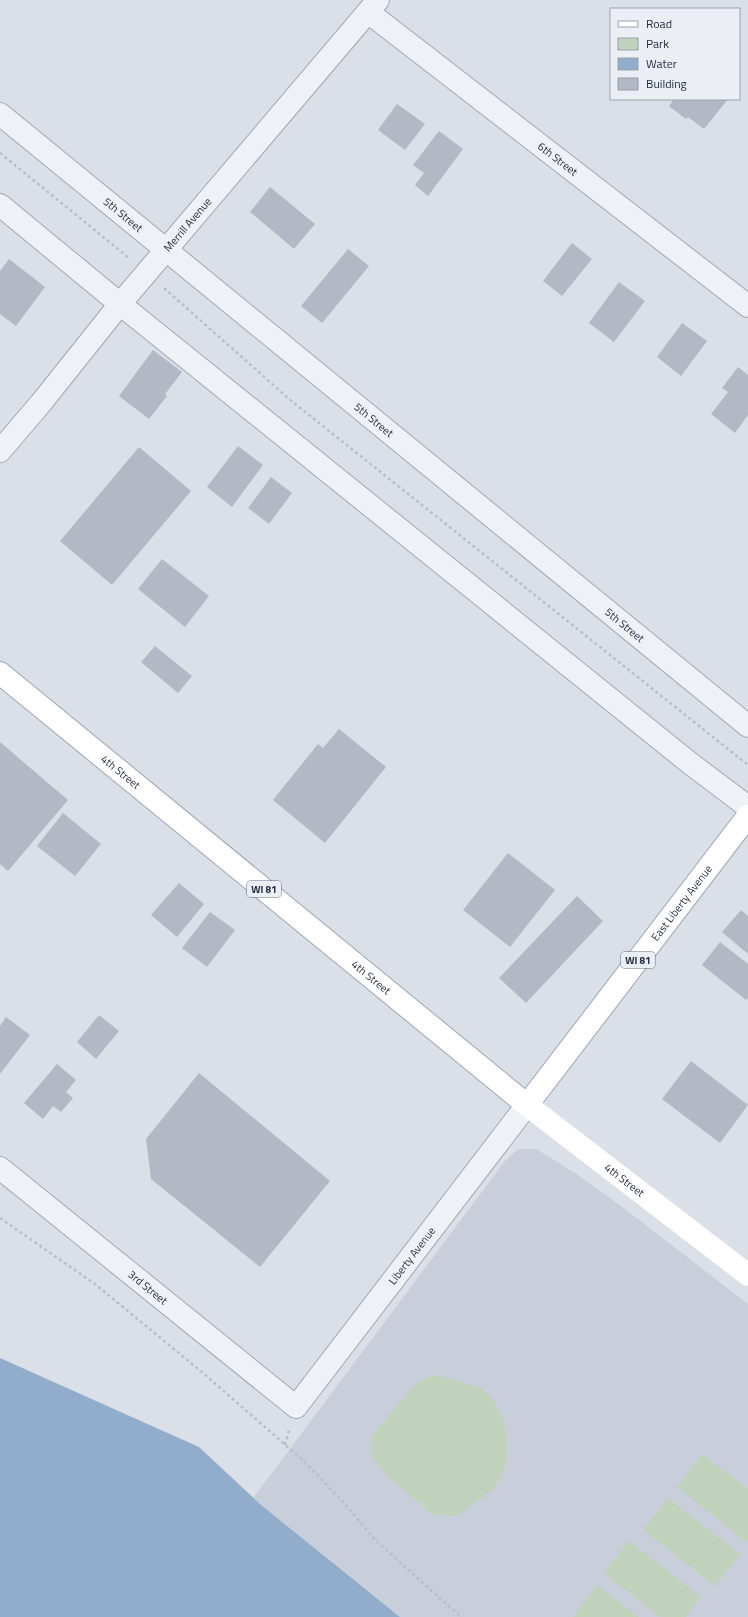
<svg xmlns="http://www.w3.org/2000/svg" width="748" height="1617" viewBox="0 0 748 1617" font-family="'Titillium Web',sans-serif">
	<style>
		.built { fill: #c9cfda }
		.green { fill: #c1d2bc }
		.water { fill: #92adcc }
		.building { fill: #b2b9c5 }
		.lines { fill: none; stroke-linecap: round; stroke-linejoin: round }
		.street-casing { stroke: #a0a7b2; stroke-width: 24 }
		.primary-casing { stroke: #9aa4b4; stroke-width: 24 }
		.path { stroke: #b9bec6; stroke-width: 2.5; stroke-dasharray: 3 3; stroke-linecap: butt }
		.street { stroke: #eef1f6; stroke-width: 22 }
		.secondary { stroke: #fff; stroke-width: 22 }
		.primary { stroke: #fff; stroke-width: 22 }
		.labels { text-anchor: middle; stroke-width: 4; stroke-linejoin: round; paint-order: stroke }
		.shield { fill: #ebeff5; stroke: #606776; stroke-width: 1 }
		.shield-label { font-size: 10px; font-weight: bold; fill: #242d3f }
		.street-label { font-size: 11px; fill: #242d3f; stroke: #ebeff5 }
	</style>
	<rect width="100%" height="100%" fill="#dbe0e8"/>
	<polygon class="built" points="518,1149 536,1149 575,1173 625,1209 748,1304 748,1617 400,1617 253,1498 505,1161"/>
	<g class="green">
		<polygon points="436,1375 481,1388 493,1399 504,1421 507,1442 506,1464 494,1489 457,1516 432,1514 384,1473 371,1455 371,1437 418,1381"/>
		<polygon points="702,1454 748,1489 748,1543 677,1487"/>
		<polygon points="668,1498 740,1554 715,1586 643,1530"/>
		<polygon points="629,1541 701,1597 686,1617 660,1617 604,1573"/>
		<polygon points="597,1585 639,1617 573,1617"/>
	</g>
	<polygon class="water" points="0,1358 199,1447 260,1504 400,1617 0,1617"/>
	<g class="building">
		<polygon points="674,99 728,99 704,129 688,117 686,119 669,106"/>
		<polygon points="397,104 425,124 405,150 378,130"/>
		<polygon points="439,131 463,149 428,196 415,185 424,173 413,165"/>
		<polygon points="270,187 315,224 294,249 250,212"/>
		<polygon points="572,243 592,259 562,296 543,281"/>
		<polygon points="348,249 369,266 322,323 301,306"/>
		<polygon points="9,259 45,287 16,326 0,314 0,271"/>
		<polygon points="619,282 645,301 614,342 589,323"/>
		<polygon points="682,323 707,341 681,376 657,357"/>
		<polygon points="153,350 182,372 165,394 167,396 149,419 119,396"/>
		<polygon points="738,367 748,375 748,415 735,433 711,414 728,392 722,388"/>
		<polygon points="238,446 263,465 232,507 207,487"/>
		<polygon points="139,447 191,491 112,585 60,541"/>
		<polygon points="271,477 292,493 269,524 248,508"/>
		<polygon points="162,559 209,596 185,627 138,589"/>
		<polygon points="155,646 192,676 178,693 141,662"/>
		<polygon points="339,729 386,767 325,843 273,800 318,744 323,748"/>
		<polygon points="0,742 68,800 8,871 0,864"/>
		<polygon points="63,813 101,844 75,876 37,846"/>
		<polygon points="508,853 555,890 510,947 463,910"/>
		<polygon points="179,883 204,904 177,937 151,915"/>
		<polygon points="577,896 603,921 526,1003 499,978"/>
		<polygon points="741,910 748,916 748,954 722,932"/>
		<polygon points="210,912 235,930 207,967 182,948"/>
		<polygon points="720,942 748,964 748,998 746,1000 702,965"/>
		<polygon points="99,1015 119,1031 96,1059 77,1042"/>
		<polygon points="6,1017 30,1035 0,1074 0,1026"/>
		<polygon points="691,1061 748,1105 720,1143 662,1099"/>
		<polygon points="57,1064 76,1080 66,1092 73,1098 61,1112 53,1106 43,1119 24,1103"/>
		<polygon points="199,1073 330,1181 260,1267 151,1179 146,1139"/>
	</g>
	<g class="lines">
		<defs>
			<g id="street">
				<path id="s1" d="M368 12 748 306"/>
				<path id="s2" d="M0 114 748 726"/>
				<polyline points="0,205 120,304 691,764 748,807"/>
				<path id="s3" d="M0 451 41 403 120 304 378 0"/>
				<path id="s4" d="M0 1168 296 1407 527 1105"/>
			</g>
			<g id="primary">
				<path id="s6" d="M0 673 527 1105 748 816"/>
			</g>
		</defs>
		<use href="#street" class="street-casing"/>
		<use href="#primary" class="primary-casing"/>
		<g class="path">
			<polyline points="0,153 129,258"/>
			<polyline points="164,288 289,399 748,765"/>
			<polyline points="0,1218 95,1284 203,1373 305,1462 345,1504 375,1540 461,1617"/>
			<polyline points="285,1445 289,1430"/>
		</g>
		<use href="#street" class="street"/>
		<path class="secondary" id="s5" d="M527 1105 748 1275"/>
		<use href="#primary" class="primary"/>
	</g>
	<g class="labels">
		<g class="shield">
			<rect x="247" y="881" width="34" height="16" rx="3"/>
			<rect x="621" y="952" width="34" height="16" rx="3"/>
		</g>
		<g class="shield-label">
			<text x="264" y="893">WI 81</text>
			<text x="638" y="964">WI 81</text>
		</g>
		<g class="street-label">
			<text dy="4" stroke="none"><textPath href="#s1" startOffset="240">6th Street</textPath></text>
			<text dy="4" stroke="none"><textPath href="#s2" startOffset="159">5th Street</textPath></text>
			<text dy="4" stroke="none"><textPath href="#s3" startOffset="294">Merrill Avenue</textPath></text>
			<text dy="4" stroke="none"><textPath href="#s2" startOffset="483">5th Street</textPath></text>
			<text dy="4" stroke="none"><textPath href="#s2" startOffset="807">5th Street</textPath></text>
			<text dy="4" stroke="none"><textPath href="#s6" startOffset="156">4th Street</textPath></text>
			<text dy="4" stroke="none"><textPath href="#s6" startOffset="936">East Liberty Avenue</textPath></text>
			<text dy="4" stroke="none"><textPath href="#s6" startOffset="480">4th Street</textPath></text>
			<text dy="4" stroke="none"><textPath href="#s5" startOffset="123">4th Street</textPath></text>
			<text dy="4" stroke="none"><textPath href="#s4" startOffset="571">Liberty Avenue</textPath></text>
			<text dy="4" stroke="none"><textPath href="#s4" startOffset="190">3rd Street</textPath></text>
		</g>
	</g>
	<rect x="610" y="8" width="130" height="92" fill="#ebeff5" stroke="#9ba1ac"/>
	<rect x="618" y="21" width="20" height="6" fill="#ffffff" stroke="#9ba1ac"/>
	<text x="646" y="28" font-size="12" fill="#242d3f">Road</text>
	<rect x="618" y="38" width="20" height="12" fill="#c1d2bc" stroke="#9ba1ac"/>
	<text x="646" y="48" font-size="12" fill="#242d3f">Park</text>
	<rect x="618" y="58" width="20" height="12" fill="#92adcc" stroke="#9ba1ac"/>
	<text x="646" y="68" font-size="12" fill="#242d3f">Water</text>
	<rect x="618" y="78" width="20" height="12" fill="#b2b9c5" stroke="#9ba1ac"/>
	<text x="646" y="88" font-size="12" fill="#242d3f">Building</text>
</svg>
